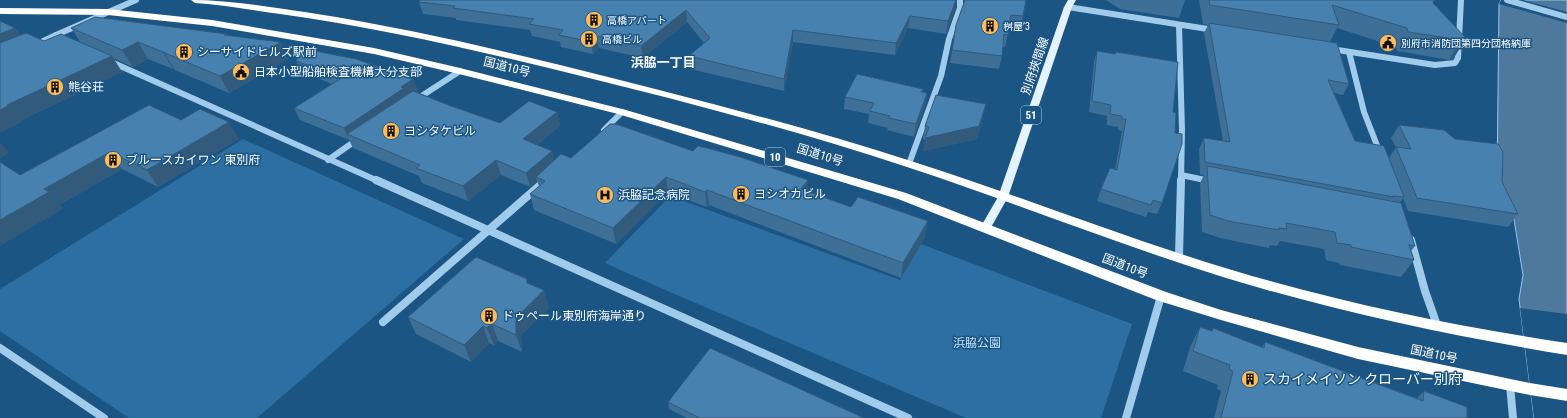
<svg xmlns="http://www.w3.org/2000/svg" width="1567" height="418" viewBox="0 0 1567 418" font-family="'Roboto Condensed','Noto Sans JP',sans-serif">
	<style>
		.green { fill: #2d6fa2 }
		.water { fill: #4f799c; stroke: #93c8ed }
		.pier { fill: #1a5584 }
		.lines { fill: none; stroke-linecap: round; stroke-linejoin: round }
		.minor-far1 { stroke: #a0cbeb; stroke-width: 6 }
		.minor { stroke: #a0cbeb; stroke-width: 8 }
		.major { fill: #e5f2ff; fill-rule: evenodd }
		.highway { fill: #fff; fill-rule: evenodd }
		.wall { fill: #3d6f97 }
		.shaded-wall { fill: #325a7b }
		.building { fill: #4781b0; stroke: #325a7b }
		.labels { text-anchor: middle; stroke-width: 3; stroke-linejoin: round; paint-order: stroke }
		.far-poi-label { font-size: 10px; fill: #fff; stroke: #1a5584; text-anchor: start }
		.shield { fill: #1a5584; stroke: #baccda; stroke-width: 1 }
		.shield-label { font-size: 11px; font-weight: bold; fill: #fff }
		.poi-label { font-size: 12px; fill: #fff; stroke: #1a5584; text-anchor: start }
		.street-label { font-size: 12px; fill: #fff; stroke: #1a5584 }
		.park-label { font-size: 12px; fill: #c5e2f8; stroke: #1a5584 }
		.neighbourhood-label { font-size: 13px; font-weight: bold; fill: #fff; stroke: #1a5584 }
		.near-poi-label { font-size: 14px; fill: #fff; stroke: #1a5584; text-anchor: start }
	</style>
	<rect width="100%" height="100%" fill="#1a5584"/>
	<g class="green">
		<polygon points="243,139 464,239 257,418 129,418 0,331 0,289"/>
		<polygon points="670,196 900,280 921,244 1132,324 1101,418 966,418 672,293 605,263"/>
	</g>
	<polygon class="water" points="1501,0 1567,0 1567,418 1534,418 1519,299 1523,275 1512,207 1497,182 1499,4"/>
	<g class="pier">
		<polygon points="1501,0 1523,0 1567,12 1567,23 1499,4"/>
		<polygon points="1520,308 1567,314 1567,418 1534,418"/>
		<polygon points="0,399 26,418 0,418"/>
	</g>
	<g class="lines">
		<g class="minor-far1">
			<polyline points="1507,0 1567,17"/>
			<polyline points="1068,7 1214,30"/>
			<polyline points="1179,25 1182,130 1181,181"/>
			<polyline points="65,41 56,35 136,0"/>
			<polyline points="35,45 56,35"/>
			<polyline points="1331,49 1435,65 1455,63 1458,58 1461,0"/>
			<polyline points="1349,52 1364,112 1380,153"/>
			<polyline points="109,61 378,181"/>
			<polyline points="417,99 460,71"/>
			<polyline points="604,130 622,112"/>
			<polyline points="328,160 358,139"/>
			<polyline points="909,164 941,76 949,39 960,8 960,0"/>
			<polyline points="1181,175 1210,181"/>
			<polyline points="544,181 546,180"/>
		</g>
		<g class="minor">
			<polyline points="376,180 908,418"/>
			<polyline points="1207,180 1210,181"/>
			<polyline points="1411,240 1425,291 1437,325"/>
			<polyline points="1179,257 1181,180"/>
			<polyline points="383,322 546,180"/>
			<polyline points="0,348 104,418"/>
			<polyline points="1510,385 1513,418"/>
			<polyline points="1126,418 1161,296"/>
		</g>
		<polygon class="major" points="1068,0 1076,0 1072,7 1008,197 989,231 981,231 980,228 998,197 1064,7"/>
		<g class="highway">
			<path d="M191 0C231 0 271 7 311 13 394 26 475 44 556 64 676 94 796 124 914 162 1021 196 1125 238 1232 270 1342 303 1454 326 1567 343V355C1452 336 1338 312 1226 278 1120 245 1016 203 910 168 799 131 686 102 573 74 476 50 379 28 280 14 252 10 223 5 195 3Z"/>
			<polygon points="0,8 108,9 212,20 374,48 460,68 626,110 906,193 1166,292 1221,310 1358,347 1530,383 1567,389 1567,401 1530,395 1358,359 1221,320 1156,300 898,199 618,114 459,74 374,54 212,26 108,15 0,14"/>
		</g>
	</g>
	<g class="wall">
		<polygon points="964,0 1026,0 1021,28 1009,28 1005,47 1003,47 1002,56 999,69 950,63 956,25 964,3"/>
		<polygon points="1106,0 1185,0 1179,18 1120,9"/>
		<polygon points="1199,0 1435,0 1433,3 1465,40 1453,59 1449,60 1397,51 1396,47 1337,28 1330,42 1349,84 1343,95 1334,93 1355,141 1389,158 1396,147 1391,138 1399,125 1502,182 1518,214 1508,227 1408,211 1403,198 1400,203 1415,246 1411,251 1414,260 1401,277 1340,265 1339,263 1326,260 1324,249 1280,241 1277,246 1270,245 1269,248 1220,238 1202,232 1200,183 1204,175 1200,174 1199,149 1204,138 1223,141 1204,33 1208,25 1203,24"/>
		<polygon points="419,2 956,7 946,34 908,28 895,55 793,42 784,91 690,69 689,56 704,43 687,22 643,58 599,48 593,54 561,47 560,42 532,36 530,30 456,20 456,18 423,14"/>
		<polygon points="0,21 15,28 20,35 44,41 81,43 71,28 227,34 228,36 288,59 229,93 175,70 174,69 173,69 148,59 133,67 113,58 122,72 20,121 21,122 0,133"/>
		<polygon points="1097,51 1115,54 1116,52 1162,203 1157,214 1148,212 1146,217 1097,201 1101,189 1115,170 1122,131 1118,130 1118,127 1107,125 1107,116 1089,112 1094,62"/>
		<polygon points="296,61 413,79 418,91 417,92 451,106 500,123 557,112 560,126 537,145 552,151 554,161 571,158 808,192 925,237 901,278 709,205 707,207 668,193 616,244 534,210 530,194 539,186 537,181 530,187 501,175 468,201 422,183 419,176 353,148 349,140 300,120 294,108 332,84 302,72"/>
		<polygon points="923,89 923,92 927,93 925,106 914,137 887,130 888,128 868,123 869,114 844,109 845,97"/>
		<polygon points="983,117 977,139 923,151 925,140 923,139 925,126"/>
		<polygon points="181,120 239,139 158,187 122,169 59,205 63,209 20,175"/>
		<polygon points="528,283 549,308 521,335 522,352 498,341 494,345 489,343 471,362 416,334 408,317"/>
		<polygon points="1200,327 1211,331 1262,347 1265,342 1417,398 1424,391 1467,418 1214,418 1221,391 1217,389 1218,385 1183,371 1190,347"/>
		<polygon points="668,402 864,418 687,418 669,409"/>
	</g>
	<g class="shaded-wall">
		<polygon points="956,0 957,0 956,7 946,34 948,21"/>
		<polygon points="686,10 687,22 643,58 641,46"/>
		<polygon points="910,16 908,28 895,55 896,43"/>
		<polygon points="15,28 26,43 0,55 0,34"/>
		<polygon points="793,30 793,42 784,91 784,79"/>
		<polygon points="597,36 599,48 593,54 591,42"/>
		<polygon points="1461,40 1465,40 1453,59 1449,60"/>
		<polygon points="138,42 148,59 133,67 122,50"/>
		<polygon points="281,42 288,59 229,93 220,76"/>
		<polygon points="163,52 164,52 174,69 173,69"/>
		<polygon points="112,56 122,72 20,121 21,122 0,133 0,110 7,105"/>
		<polygon points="413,79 418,91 407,98 347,134 349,140 344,128"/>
		<polygon points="927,93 925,106 914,137 916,124"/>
		<polygon points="986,104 983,117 977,139 923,151 925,138"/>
		<polygon points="557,112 560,126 527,154 523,139"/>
		<polygon points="229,122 239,139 158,187 147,170"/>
		<polygon points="0,142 9,153 0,158"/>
		<polygon points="552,151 556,166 536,177 537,181 530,187 526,173"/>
		<polygon points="110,152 122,169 59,205 63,209 0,246 0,220 44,189"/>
		<polygon points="496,160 501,175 468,201 463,186"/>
		<polygon points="666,177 668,193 616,244 613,228"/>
		<polygon points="808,180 808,196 801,189"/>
		<polygon points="707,190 709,205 707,207 705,192"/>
		<polygon points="928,221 925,237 901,278 903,263"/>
		<polygon points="544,290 549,308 521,335 522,352 516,335 516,318"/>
		<polygon points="492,324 498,341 494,345 487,328"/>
		<polygon points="483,326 489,343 471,362 464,345"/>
	</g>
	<g class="building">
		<polygon points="420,0 956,0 948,21 910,16 896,43 793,30 784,79 689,56 710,38 686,10 641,46 597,36 591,42 559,35 563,30 529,24 534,19 453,8 455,6 419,2"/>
		<polygon points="965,0 1026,0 1023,16 1011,15 1008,35 1004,34 1002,56 952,50 956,25"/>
		<polygon points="1209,0 1434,0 1433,3 1465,37 1465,40 1461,40 1408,32 1407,28 1332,5 1339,25 1210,5"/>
		<polygon points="95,17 227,34 224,35 281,42 220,76 165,53 164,52 163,52 138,42 122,50 71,28"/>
		<polygon points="0,21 15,28 0,34"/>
		<polygon points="1209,23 1337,43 1349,84 1328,80 1355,141 1384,146 1404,197 1393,196 1394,197 1205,162 1204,138 1230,142"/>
		<polygon points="26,33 44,41 61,34 112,56 7,105 8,106 0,110 0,43"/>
		<polygon points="300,48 356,59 413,79 401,87 404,88 344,128 294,108 342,78 296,61"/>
		<polygon points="1097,51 1115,54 1116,52 1178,62 1173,112 1176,113 1175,133 1182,134 1182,144 1162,203 1153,200 1151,205 1101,189 1110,168 1117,170 1126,119 1122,119 1122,116 1110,114 1111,105 1092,101"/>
		<polygon points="857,74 923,89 921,92 927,93 916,124 889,118 890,116 870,111 874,103 845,97"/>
		<polygon points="413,91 451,106 500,123 529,101 557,112 523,139 552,151 526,173 496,160 463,186 416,168 420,165 347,134"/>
		<polygon points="936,95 986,104 979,126 925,138 929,127 925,126"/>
		<polygon points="149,105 181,120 200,109 229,122 147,170 110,152 44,189 49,192 0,220 0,162 20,175"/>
		<polygon points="610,124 616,124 693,151 698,146 707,148 740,157 808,180 801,189 851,207 858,197 928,221 903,263 707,190 705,192 666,177 613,228 530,194 545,181 536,177 561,154 571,158"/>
		<polygon points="1399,125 1444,130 1455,139 1498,144 1503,152 1502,182 1518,214 1417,198 1396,147 1411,149"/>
		<polygon points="1207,166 1401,203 1415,246 1409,245 1414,260 1351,247 1351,245 1337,243 1335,232 1286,223 1287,229 1279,228 1279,230 1228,221 1210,215"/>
		<polygon points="476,257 527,279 527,283 544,290 516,318 516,335 492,324 487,328 483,326 464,345 408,317"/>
		<polygon points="1200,327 1212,331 1213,328 1264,348 1265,342 1423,401 1424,391 1467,407 1467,418 1221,418 1233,371 1229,369 1230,365 1193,351"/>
		<polygon points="710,348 864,418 700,418 668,402"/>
	</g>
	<defs>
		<symbol id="building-disc" viewBox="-11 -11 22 22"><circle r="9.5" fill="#fdbc5c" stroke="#1a5584"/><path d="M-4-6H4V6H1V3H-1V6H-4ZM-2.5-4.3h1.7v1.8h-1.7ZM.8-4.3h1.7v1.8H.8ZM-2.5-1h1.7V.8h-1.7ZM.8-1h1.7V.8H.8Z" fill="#111"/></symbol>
		<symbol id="civic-disc" viewBox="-11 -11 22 22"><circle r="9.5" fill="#fdbc5c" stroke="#1a5584"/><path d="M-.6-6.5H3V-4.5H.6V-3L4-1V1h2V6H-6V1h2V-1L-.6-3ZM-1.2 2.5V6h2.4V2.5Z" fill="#111"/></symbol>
		<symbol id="hospital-disc" viewBox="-11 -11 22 22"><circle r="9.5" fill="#fdbc5c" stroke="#1a5584"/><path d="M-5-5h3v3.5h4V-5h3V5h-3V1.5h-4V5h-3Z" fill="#111"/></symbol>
	</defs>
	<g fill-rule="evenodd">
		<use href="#building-disc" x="584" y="10" width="20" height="20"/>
		<use href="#building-disc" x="980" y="16" width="20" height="20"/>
		<use href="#building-disc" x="579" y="29" width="20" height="20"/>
		<use href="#civic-disc" x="1378" y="33" width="20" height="20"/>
		<use href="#building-disc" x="174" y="42" width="20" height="20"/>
		<use href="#civic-disc" x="231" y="62" width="20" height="20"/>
		<use href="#building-disc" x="45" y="77" width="20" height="20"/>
		<use href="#building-disc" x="381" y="121" width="20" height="20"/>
		<use href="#building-disc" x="103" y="150" width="20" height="20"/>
		<use href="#building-disc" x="731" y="184" width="20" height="20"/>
		<use href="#hospital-disc" x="595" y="185" width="20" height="20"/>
		<use href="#building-disc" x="479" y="306" width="20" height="20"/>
		<use href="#building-disc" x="1240" y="369" width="20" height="20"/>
	</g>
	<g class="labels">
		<g class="far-poi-label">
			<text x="607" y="24">高橋アパート</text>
			<text x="1003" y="30">桝屋’3</text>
			<text x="602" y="43">高橋ビル</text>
			<text x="1401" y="47">別府市消防団第四分団格納庫</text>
		</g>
		<g class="shield">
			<rect x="1021" y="106" width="20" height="18" rx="3"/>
			<rect x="765" y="148" width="20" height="18" rx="3"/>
		</g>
		<g class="shield-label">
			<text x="1031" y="119">51</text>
			<text x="775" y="161">10</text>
		</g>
		<g class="poi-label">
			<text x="197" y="56">シーサイドヒルズ駅前</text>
			<text x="254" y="76">日本小型船舶検査機構大分支部</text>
			<text x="68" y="91">熊谷荘</text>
			<text x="404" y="135">ヨシタケビル</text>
			<text x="126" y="164">ブルースカイワン 東別府</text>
			<text x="754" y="198">ヨシオカビル</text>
			<text x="618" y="199">浜脇記念病院</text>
			<text x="502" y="320">ドゥペール東別府海岸通り</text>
		</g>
		<g class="street-label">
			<text transform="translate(1035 66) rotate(-71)" y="4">別府挾間線</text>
			<text transform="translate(507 67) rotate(14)" y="4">国道10号</text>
			<text transform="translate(820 155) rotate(17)" y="4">国道10号</text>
			<text transform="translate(1125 266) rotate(21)" y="4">国道10号</text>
			<text transform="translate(1434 354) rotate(12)" y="4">国道10号</text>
		</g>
		<g class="park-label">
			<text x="977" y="347">浜脇公園</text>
		</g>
		<g class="neighbourhood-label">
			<text x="663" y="67">浜脇一丁目</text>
		</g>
		<g class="near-poi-label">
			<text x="1263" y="384">スカイメイソン クローバー別府</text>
		</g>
	</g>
</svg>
